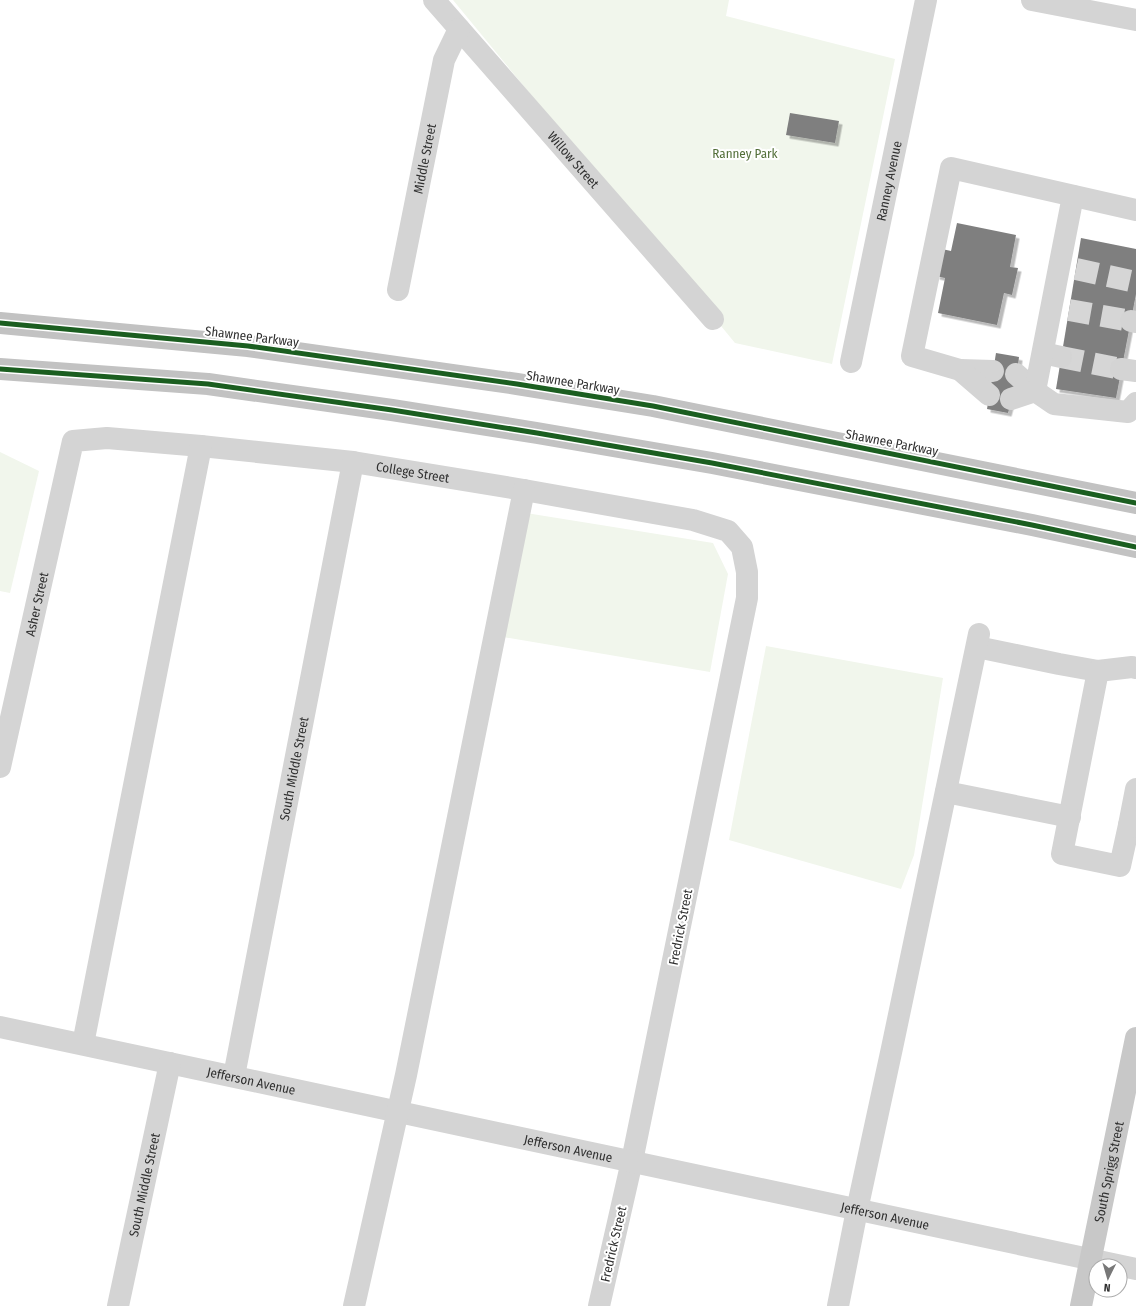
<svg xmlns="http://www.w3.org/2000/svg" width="1136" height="1306" viewBox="0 0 1136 1306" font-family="'Fira Sans Condensed',sans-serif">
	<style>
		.green { fill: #f1f6ec }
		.building { fill: #7f7f7f; filter: url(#shadow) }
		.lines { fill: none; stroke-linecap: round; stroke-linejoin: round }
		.minor-tunnel { stroke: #d6d6d6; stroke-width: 22; stroke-dasharray: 22 11; stroke-linecap: butt }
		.minor { stroke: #d4d4d4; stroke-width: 22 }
		.major { stroke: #c8c8c8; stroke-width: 22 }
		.highway { stroke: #c2c2c2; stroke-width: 22 }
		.cycleway-casing { stroke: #fff; stroke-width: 8 }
		.cycleway { stroke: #1b5e20; stroke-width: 5 }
		.labels { text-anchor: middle; stroke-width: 4; stroke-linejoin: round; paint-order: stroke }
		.park-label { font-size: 13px; fill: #536f3a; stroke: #fff }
		.street-label { font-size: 13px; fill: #303030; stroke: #fff }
	</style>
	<defs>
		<filter id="shadow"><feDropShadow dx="3.5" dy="3.5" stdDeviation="0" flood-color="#0004"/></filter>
	</defs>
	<rect width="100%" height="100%" fill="#fff"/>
	<g class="green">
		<polygon points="453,0 729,0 726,16 895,59 832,364 735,343"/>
		<polygon points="0,452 39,471 10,593 0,591"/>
		<polygon points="526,513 713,543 728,574 710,672 503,637"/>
		<polygon points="766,646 943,678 914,855 901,889 729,840"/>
	</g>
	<g class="building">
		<polygon points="790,113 839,121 835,143 786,135"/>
		<polygon points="957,223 1016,235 1010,267 1018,268 1012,295 1004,293 997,325 938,313 945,278 936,276 942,249 951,251"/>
		<polygon points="1081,238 1136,249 1136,294 1116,398 1056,389"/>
		<polygon points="996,353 1019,357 1015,387 1008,413 987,409"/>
	</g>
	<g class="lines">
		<g class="minor-tunnel">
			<polyline points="1076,269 1136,282"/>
			<polyline points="1069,310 1131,321"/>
			<polyline points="1061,357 1121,369"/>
		</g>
		<g class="minor">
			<path id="s1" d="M434 0 713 319"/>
			<polyline points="1032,0 1136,20"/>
			<path id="s2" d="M398 290 444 60 459 29"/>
			<polyline points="1131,321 1136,322"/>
			<polyline points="1043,353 1061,357"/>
			<path id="s3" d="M851 362 926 0"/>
			<polyline points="1121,369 1136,371"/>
			<polyline points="960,370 993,371"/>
			<polyline points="1016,374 1035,391"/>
			<polyline points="1035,391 1073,196"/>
			<polyline points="989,395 960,370 912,356 951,168 1136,210"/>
			<polyline points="1011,399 1035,391 1054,404 1128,412 1136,403"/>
			<polyline points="977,647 1059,664 1098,671 1132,667 1136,668"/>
			<polyline points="1098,671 1062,854 1120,866 1129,825"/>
			<path id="s4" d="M0 767 73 441 107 438 201 446 353 462 524 490 693 520 728 531 742 547 747 572V598L632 1161 599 1306"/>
			<polyline points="1136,789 1129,825 1136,827"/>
			<polyline points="946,792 1070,817"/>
			<path id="s5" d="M0 1027 1136 1269"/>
			<polyline points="83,1044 201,446"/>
			<path id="s6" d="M234 1076 353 462"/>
			<path id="s7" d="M118 1306 170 1063"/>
			<polyline points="354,1306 406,1075 524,490"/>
			<polyline points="838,1306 857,1210 892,1048 979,634"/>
		</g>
		<path class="major" id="s8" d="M1081 1306 1136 1038"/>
		<g class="highway">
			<polyline points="0,323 248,346 517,384 653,406 1136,503"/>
			<polyline points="0,369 208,384 392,410 537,433 712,463 1032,525 1136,547"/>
		</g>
		<defs>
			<g id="cycleway">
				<polyline points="0,323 248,346 517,384 653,406 1136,503"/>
				<polyline points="0,369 208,384 392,410 537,433 712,463 1032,525 1136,547"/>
			</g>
		</defs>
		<use href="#cycleway" class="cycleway-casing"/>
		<use href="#cycleway" class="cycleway"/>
	</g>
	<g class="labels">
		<g class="park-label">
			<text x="745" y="158">Ranney Park</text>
		</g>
		<g class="street-label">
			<text dy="5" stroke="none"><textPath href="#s2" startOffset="134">Middle Street</textPath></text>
			<text dy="5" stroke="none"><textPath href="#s1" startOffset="212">Willow Street</textPath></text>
			<text dy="5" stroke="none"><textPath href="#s3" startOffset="185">Ranney Avenue</textPath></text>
			<text transform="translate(252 336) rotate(7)" y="5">Shawnee Parkway</text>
			<text transform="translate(573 382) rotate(9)" y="5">Shawnee Parkway</text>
			<text transform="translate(892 442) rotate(11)" y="5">Shawnee Parkway</text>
			<text dy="5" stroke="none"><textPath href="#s4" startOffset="676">College Street</textPath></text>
			<text dy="5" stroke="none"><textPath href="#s4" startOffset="167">Asher Street</textPath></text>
			<text dy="5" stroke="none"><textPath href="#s6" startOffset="313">South Middle Street</textPath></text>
			<text transform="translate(680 927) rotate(-79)" y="5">Fredrick Street</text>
			<text dy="5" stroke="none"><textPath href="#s5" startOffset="257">Jefferson Avenue</textPath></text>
			<text dy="5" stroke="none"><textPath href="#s5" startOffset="581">Jefferson Avenue</textPath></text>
			<text dy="5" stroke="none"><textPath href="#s8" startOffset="137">South Sprigg Street</textPath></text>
			<text dy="5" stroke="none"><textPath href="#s7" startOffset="124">South Middle Street</textPath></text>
			<text dy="5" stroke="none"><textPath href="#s5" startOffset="905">Jefferson Avenue</textPath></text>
			<text transform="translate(613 1244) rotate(-77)" y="5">Fredrick Street</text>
		</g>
	</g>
	<g transform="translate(1108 1278) rotate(185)"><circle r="19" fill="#ffffff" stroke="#acacac"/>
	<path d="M0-3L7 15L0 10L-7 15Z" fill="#787878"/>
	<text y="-6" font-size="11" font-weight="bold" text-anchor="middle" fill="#303030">N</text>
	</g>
</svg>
